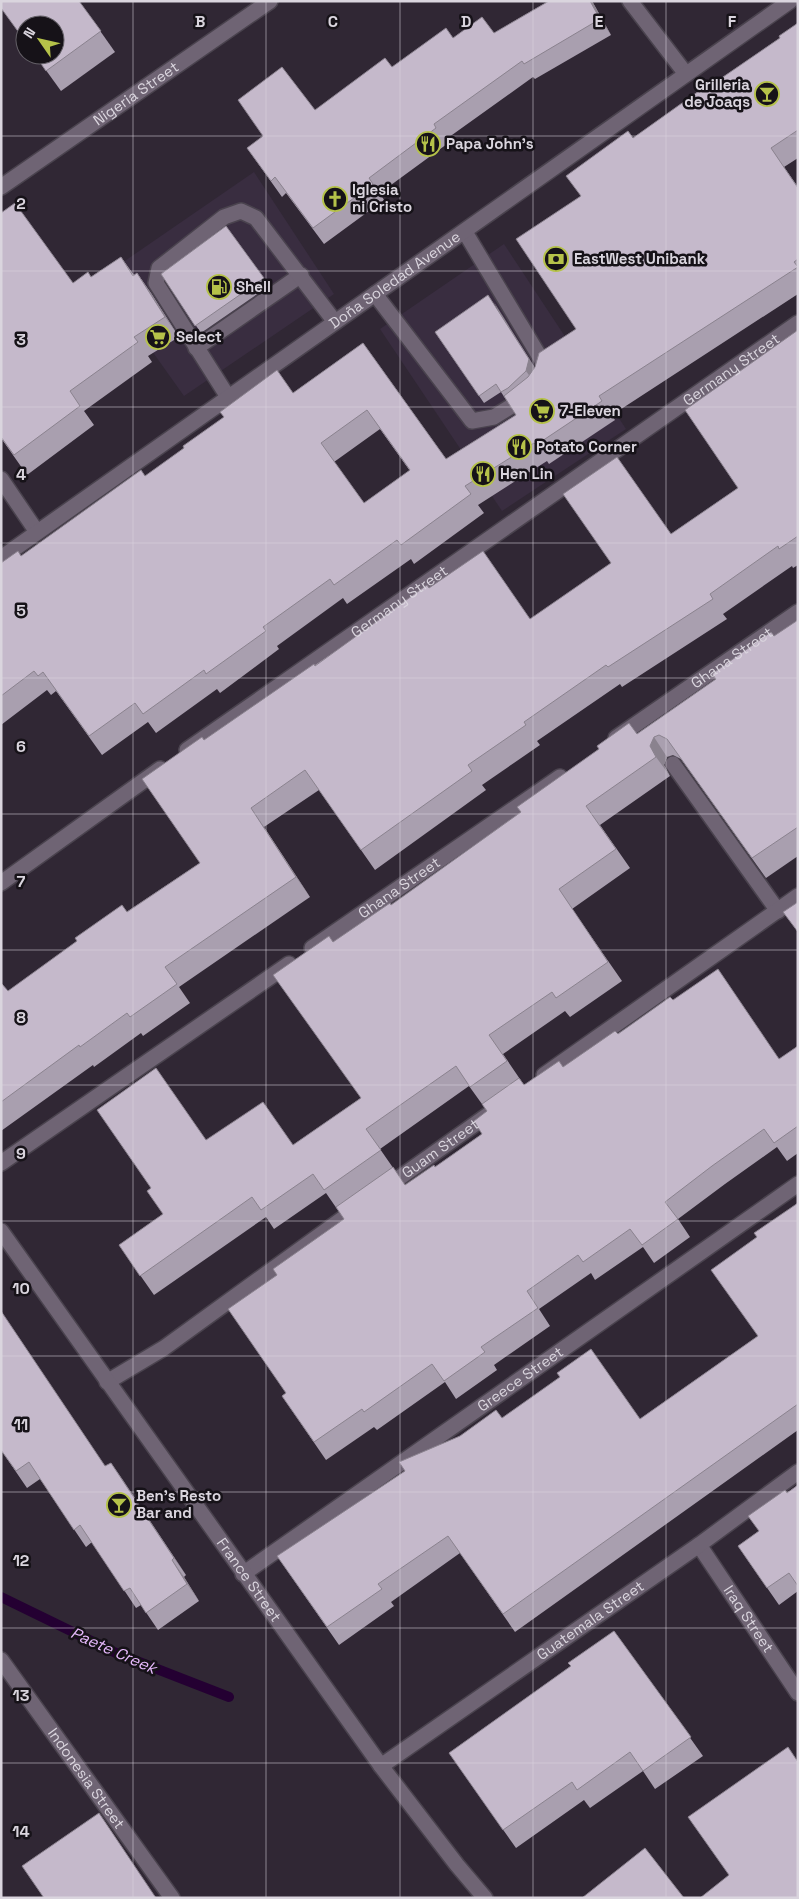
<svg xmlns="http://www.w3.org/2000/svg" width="799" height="1899" viewBox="0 0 799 1899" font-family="'Space Grotesk',sans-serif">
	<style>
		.built { fill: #392d40 }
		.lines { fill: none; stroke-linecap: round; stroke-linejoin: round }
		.stream { stroke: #240032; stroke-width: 10 }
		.service-casing { stroke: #4a434e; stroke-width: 18 }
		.minor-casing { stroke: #4a434e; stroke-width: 18 }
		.secondary-casing { stroke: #4a434e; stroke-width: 18 }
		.service { stroke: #6f6474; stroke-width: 15 }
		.minor { stroke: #6f6474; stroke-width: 15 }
		.secondary { stroke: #6f6474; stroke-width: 15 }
		.wall { fill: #a99faf; fill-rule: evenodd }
		.shaded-wall { fill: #8a828e }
		.building { fill: #c5b9cb; stroke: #8a828e; fill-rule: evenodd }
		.grid { fill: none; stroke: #dad5de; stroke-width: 1; stroke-opacity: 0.55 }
		.labels { text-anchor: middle; stroke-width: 5; stroke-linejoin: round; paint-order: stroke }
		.poi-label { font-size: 15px; font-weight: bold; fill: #dad5de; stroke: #161218; text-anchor: start }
		.street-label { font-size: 15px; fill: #dad5de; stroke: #161218 }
		.water-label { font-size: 16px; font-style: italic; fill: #e5b8fb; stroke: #161218 }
		.grid-label { font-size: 16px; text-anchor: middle; font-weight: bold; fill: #dad5de; stroke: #161218; stroke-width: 5; stroke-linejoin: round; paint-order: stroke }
	</style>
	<rect width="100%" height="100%" fill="#302734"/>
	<g class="built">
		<polygon points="254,172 334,294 184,396 100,278"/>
		<polygon points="504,244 626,429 502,511 380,329"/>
	</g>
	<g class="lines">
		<polyline class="stream" points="1,1597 116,1653 229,1697"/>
		<defs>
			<g id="service">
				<polyline points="465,232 544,364 543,372"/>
				<polyline points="375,294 472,421 494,417 526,397"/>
				<polyline points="196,348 301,275"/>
				<polyline points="228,397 156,283 159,268 224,217 241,211 256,218 335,322"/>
				<polyline points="673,764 778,911"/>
			</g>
			<g id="minor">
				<polyline points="630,1 686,74"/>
				<path id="s1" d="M1 187 270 1"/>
				<polyline points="1,479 37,532"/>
				<path id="s2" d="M616 738 798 612"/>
				<path id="s3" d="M187 750 798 323"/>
				<polyline points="1,883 160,769"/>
				<path id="s4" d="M312 948 560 777"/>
				<polyline points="544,1075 798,896"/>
				<polyline points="1,1163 289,964"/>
				<path id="s5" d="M385 1188 492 1112"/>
				<polyline points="107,1382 164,1348 360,1206"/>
				<path id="s6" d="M699 1545 798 1693"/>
				<path id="s7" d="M243 1574 798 1184"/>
				<path id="s8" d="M1 1660 172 1898"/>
				<path id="s9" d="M381 1766 699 1545 798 1472"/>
			</g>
			<g id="secondary">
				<path id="s10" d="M1 558 790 1"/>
				<path id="s11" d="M1 1231 381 1766 457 1865 485 1898"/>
			</g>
		</defs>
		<use href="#service" class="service-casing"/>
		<use href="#minor" class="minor-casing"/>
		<use href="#secondary" class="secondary-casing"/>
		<use href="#service" class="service"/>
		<use href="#minor" class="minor"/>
		<use href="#secondary" class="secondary"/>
	</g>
	<g class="wall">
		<polygon points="79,1 115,52 61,91 35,55"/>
		<polygon points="549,1 592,1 611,35 535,79 533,77 445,140 447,144 380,193 384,200 324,244 286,193 282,197 247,148 392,67 453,38 494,33"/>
		<path d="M798 23V158L784 167 798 187V294L612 415 615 420 549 464 547 461 478 505 484 513 414 564 411 559 347 604 343 598 277 646 279 649 220 693 217 689 156 733 148 722 102 755 56 691 51 695 47 690 1 725V563L21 556 145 476 293 393 363 343 446 459 516 415 501 392 484 403 435 332 534 366 533 369 576 329 580 196 633 138 707 88 780 38ZM380 429 410 471 364 503 334 462Z"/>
		<polygon points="226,226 269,286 201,333 161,274"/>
		<polygon points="121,257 134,275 137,273 151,293 179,337 148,356 152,362 84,411 94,425 27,475 1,438 73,283 91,277"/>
		<polygon points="798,330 798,565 793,568 792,566 723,614 727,619 622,687 620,684 537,741 540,745 482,785 486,790 375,870 319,790 264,827 310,897 179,987 190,1003 143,1036 141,1033 94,1067 93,1065 1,1131 1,983 8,991 200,863 204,740 429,588 531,619 671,534 738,488"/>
		<path d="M798 620V856L766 878 681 759 673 755 667 757 664 765 670 776 600 825 630 868 572 909 622 981 570 1017 565 1011 503 1054 524 1085 563 1067 673 1000 780 1059 798 1046V1153L787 1161 777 1147 725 1184 678 1219 690 1237 654 1263 643 1247 595 1280 591 1273 539 1309 550 1326 494 1365 497 1370 456 1399 445 1382 377 1430 374 1427 326 1460 282 1396 286 1393 277 1275 344 1219 326 1193 274 1229 266 1217 154 1295 119 1245 163 1214 151 1188 206 1140 293 1145 361 1098 333 942 391 905 716 679ZM469 1086 487 1111 482 1134 435 1167 405 1185 380 1149Z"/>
		<polygon points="798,1203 798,1430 515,1632 460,1553 391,1602 394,1606 339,1645 277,1556 502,1418 640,1419 758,1336 757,1237"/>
		<polygon points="1,1450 106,1466 111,1463 186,1575 184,1577 199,1601 158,1630 141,1605 136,1608 92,1542 86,1547 40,1479 27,1488"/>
		<polygon points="798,1485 798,1591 779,1605 738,1546 759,1531 787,1493"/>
		<polygon points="614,1631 703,1756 655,1789 643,1771 590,1808 584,1800 516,1848 449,1753 571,1666"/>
	</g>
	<g class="shaded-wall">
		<polygon points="590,1 592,1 611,35 600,19"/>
		<polygon points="137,273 151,293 179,337 165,317"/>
		<polygon points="494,302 534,366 531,378 526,371"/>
		<polygon points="654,737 667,757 664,765 670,776 656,757 650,746"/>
		<polygon points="251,808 264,827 310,897 296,877"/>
		<polygon points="111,1463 123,1480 186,1575 174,1558"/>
		<polygon points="172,1560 184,1577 199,1601 187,1584"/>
	</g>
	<g class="building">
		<polygon points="1,1 79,1 101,31 46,71 35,55 55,55 55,25 25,25 25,41 1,8"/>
		<polygon points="549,1 590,1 600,19 524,64 522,61 434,124 436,128 369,178 373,184 313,228 275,177 271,181 247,148 263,136 238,100 282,67 315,110 385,58 392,67 446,28 453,38 482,17 494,33"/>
		<path d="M798 23V130L771 148 798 188V259L794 262 798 267 599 396 602 401 536 445 534 443 465 486 471 494 401 545 397 540 334 585 330 579 263 627 266 631 206 674 204 670 143 714 135 703 89 736 43 672 38 676 34 671 1 696V563L18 551 21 556 141 470 145 476 184 448 183 446 224 417 220 412 277 370 293 393 363 343 446 459 516 415 504 396 528 377 535 367 539 353 576 329 516 239 581 196 566 176 628 131 633 138 706 86 707 88 780 38 779 36ZM367 410 410 470 364 503 321 443Z"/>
		<polygon points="15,203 73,283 88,272 91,277 121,257 133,276 137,273 165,317 134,337 138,342 70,391 80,406 14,455 1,437 1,213"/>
		<polygon points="226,226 264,278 195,326 161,274"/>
		<polygon points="488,295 529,359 526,371 508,388 501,392 496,384 479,396 435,332"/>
		<polygon points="798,330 798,536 779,549 778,546 710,594 713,599 608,667 606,665 524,722 526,725 468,765 472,771 361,850 305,770 251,808 296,877 165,967 177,984 130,1017 127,1013 80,1047 79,1045 1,1102 1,983 8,991 77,941 75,938 122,905 127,912 200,863 142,779 202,737 204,740 314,664 315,666 427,585 429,588 483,551 530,619 611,563 563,494 617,457 671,534 738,488 685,410"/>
		<polygon points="798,620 798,827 752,858 667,739 659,735 654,737 650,746 656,757 586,806 616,849 559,889 608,962 556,998 552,992 489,1035 507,1061 470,1087 456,1066 366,1129 381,1150 324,1190 313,1174 261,1210 252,1197 140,1276 119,1245 163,1214 147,1191 151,1188 97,1110 156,1068 206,1140 263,1102 293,1145 361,1098 273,975 329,936 333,942 390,903 391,905 521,812 517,807 599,749 597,746 629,723 637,734 716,679 712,674 771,632 774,636"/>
		<polygon points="798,902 798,932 783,912"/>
		<polygon points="718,969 779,1059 798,1046 798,1126 774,1143 764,1129 712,1166 665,1202 678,1219 642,1245 630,1229 583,1262 578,1255 527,1291 538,1308 481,1347 485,1352 444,1381 432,1364 364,1412 362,1409 314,1442 282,1396 286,1393 228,1309 277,1275 273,1269 344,1219 336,1207 393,1167 405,1185 434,1165 435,1167 482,1134 474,1121 487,1111 482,1104 519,1078 524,1085 559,1061 563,1067 615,1031 618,1034 670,997 673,1000"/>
		<polygon points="798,1203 798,1404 503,1614 448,1536 378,1584 382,1589 327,1627 277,1556 405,1471 399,1462 460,1436 496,1410 502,1418 560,1377 557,1373 591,1349 640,1419 758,1336 711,1270 757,1237 754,1233"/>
		<polygon points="1,1311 105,1466 111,1463 174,1558 172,1560 187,1584 146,1613 130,1588 124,1591 80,1525 74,1530 29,1462 16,1471 1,1450"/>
		<polygon points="798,1485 798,1586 789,1573 767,1588 738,1546 759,1531 748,1516 785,1490 787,1493"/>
		<polygon points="614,1631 691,1737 643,1771 630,1752 577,1790 572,1782 503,1830 449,1753 571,1666 568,1663"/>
		<polygon points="788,1747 798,1762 798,1898 700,1898 729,1875 688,1817"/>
		<polygon points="99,1813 156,1898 44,1898 22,1866"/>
		<polygon points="645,1848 684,1898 582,1898"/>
	</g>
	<path class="grid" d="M133 1V1898M266 1V1898M400 1V1898M533 1V1898M666 1V1898M1 136H798M1 271H798M1 407H798M1 543H798M1 678H798M1 814H798M1 950H798M1 1085H798M1 1221H798M1 1356H798M1 1492H798M1 1628H798M1 1763H798"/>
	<defs>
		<symbol id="bar-ring" viewBox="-11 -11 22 22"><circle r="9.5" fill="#161218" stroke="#b5c249" stroke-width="1.5"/><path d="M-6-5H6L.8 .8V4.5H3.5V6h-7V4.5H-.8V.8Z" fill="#b5c249"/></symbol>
		<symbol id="restaurant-ring" viewBox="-11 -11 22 22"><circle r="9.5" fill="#161218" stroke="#b5c249" stroke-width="1.5"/><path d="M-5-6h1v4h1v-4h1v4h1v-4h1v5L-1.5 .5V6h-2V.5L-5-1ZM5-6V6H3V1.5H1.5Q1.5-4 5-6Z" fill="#b5c249"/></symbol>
		<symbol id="church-ring" viewBox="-11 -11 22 22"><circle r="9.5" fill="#161218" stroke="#b5c249" stroke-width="1.5"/><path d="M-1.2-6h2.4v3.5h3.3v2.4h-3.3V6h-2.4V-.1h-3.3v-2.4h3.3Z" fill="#b5c249"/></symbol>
		<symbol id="bank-ring" viewBox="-11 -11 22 22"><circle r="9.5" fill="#161218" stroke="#b5c249" stroke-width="1.5"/><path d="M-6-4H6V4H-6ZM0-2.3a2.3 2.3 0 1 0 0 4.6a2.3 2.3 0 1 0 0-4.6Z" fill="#b5c249"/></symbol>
		<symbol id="fuel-ring" viewBox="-11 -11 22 22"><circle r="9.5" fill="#161218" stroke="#b5c249" stroke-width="1.5"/><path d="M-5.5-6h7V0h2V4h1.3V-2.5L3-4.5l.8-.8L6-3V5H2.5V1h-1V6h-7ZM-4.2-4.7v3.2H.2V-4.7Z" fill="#b5c249"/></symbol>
		<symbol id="supermarket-ring" viewBox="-11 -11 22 22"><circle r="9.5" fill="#161218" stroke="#b5c249" stroke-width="1.5"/><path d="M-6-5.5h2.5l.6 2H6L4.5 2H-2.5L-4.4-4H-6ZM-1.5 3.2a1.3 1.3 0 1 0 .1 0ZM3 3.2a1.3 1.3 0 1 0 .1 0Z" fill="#b5c249"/></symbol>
	</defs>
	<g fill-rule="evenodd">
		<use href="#bar-ring" x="753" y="80" width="28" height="28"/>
		<use href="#restaurant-ring" x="414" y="130" width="28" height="28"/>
		<use href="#church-ring" x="321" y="185" width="28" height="28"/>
		<use href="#bank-ring" x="542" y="245" width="28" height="28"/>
		<use href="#fuel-ring" x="205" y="273" width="28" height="28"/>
		<use href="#supermarket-ring" x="144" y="323" width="28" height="28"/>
		<use href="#supermarket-ring" x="528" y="397" width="28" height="28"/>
		<use href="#restaurant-ring" x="505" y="433" width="28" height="28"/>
		<use href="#restaurant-ring" x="469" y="460" width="28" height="28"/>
		<use href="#bar-ring" x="105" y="1491" width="28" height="28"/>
	</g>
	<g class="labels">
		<g class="poi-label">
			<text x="750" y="90" text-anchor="end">Grilleria<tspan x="750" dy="17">de Joaqs</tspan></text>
			<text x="446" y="149">Papa John's</text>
			<text x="352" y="195">Iglesia<tspan x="352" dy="17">ni Cristo</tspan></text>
			<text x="574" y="264">EastWest Unibank</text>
			<text x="236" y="292">Shell</text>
			<text x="176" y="342">Select</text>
			<text x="560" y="416">7-Eleven</text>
			<text x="536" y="452">Potato Corner</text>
			<text x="500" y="479">Hen Lin</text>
			<text x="136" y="1501">Ben's Resto<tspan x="136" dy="17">Bar and</tspan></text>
		</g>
		<g class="street-label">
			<text dy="5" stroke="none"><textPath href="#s1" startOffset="164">Nigeria Street</textPath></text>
			<text dy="5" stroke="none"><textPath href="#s10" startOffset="482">Doña Soledad Avenue</textPath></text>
			<text dy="5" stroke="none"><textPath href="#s3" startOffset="664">Germany Street</textPath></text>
			<text dy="5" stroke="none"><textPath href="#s3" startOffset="259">Germany Street</textPath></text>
			<text dy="5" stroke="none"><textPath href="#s2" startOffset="141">Ghana Street</textPath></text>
			<text dy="5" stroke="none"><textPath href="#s4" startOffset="106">Ghana Street</textPath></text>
			<text dy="5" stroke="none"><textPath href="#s5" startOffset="68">Guam Street</textPath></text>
			<text dy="5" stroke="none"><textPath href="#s7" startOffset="339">Greece Street</textPath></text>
			<text dy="5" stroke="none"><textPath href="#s11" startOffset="428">France Street</textPath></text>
			<text dy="5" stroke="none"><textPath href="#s6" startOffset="89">Iraq Street</textPath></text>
			<text dy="5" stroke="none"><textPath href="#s9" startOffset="255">Guatemala Street</textPath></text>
			<text dy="5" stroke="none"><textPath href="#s8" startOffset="146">Indonesia Street</textPath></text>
		</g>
		<g class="water-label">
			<text transform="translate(114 1650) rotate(24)" y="6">Paete Creek</text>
		</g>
	</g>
	<g class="grid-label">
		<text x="200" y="27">B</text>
		<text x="333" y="27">C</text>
		<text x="466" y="27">D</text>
		<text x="599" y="27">E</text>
		<text x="732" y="27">F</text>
		<text x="21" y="209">2</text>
		<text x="21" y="345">3</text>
		<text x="21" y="480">4</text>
		<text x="21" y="616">5</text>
		<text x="21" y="752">6</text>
		<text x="21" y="887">7</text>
		<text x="21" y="1023">8</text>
		<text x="21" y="1159">9</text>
		<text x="21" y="1294">10</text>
		<text x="21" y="1430">11</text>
		<text x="21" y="1566">12</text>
		<text x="21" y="1701">13</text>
		<text x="21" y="1837">14</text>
	</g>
	<rect width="799" height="1899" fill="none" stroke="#dad5de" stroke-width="5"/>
	<g transform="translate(40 40) rotate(304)"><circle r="24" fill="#161218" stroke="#646067"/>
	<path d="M0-4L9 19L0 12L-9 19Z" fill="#b5c249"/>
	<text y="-8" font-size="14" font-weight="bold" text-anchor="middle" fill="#dad5de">N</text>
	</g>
</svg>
